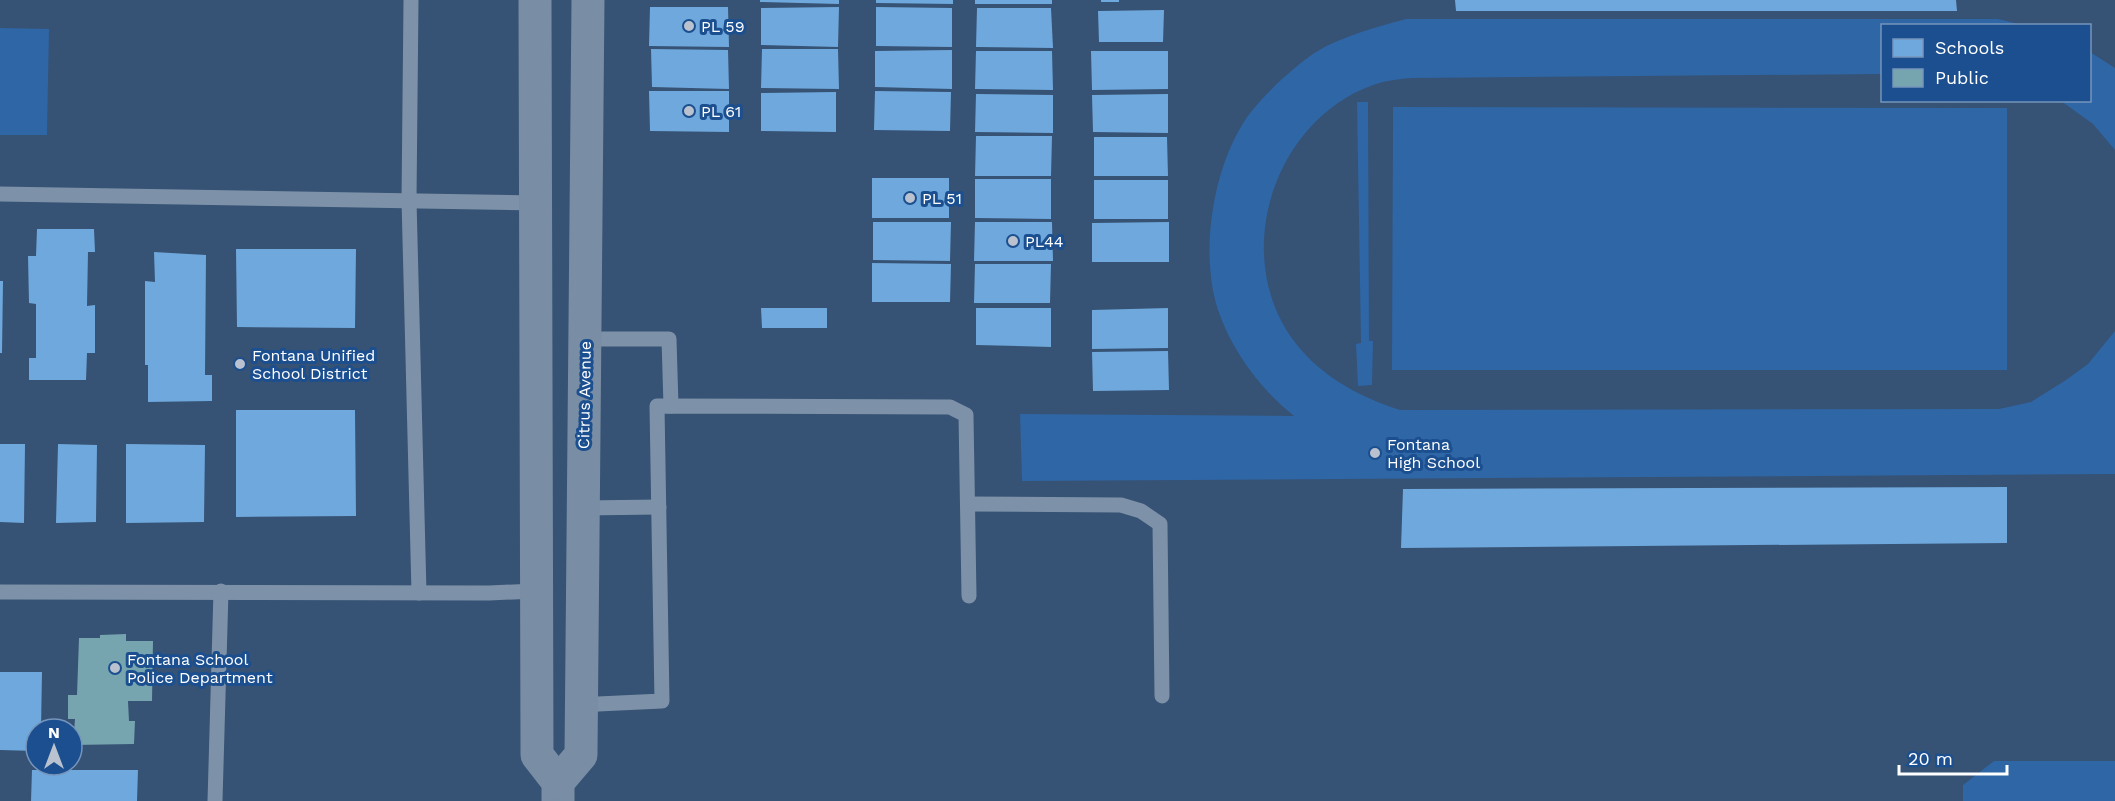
<svg xmlns="http://www.w3.org/2000/svg" width="2115" height="801" viewBox="0 0 2115 801" font-family="'Work Sans',sans-serif">
	<style>
		.green { fill: #2f66a5 }
		.schools { fill: #6fa8dc }
		.public { fill: #76a5af }
		.lines { fill: none; stroke-linecap: round; stroke-linejoin: round }
		.lane { stroke: #7d92a8; stroke-width: 15 }
		.secondary { stroke: #798da4; stroke-width: 33 }
		.poi-dot { fill: #b9c2ce; stroke: #1b4f8f; stroke-width: 2 }
		.labels { text-anchor: middle; stroke-width: 6; stroke-linejoin: round; paint-order: stroke }
		.poi-label { font-size: 16px; fill: #fff; stroke: #1b4f8f; text-anchor: start }
		.street-label { font-size: 16px; fill: #fff; stroke: #1b4f8f }
	</style>
	<rect width="100%" height="100%" fill="#365274"/>
	<g class="green">
		<path d="M1406 19H1998L2023 25 1882 26V74L1412 78C1400 79 1388 80 1376 84 1278 117 1233 244 1287 331 1313 372 1356 396 1400 410L1999 409 2031 402 2066 380 2088 364 2115 331V474L1022 481 1020 414 1294 416C1260 389 1232 351 1218 310 1200 255 1212 174 1242 125 1255 102 1294 66 1316 52 1342 36 1377 27 1406 19Z"/>
		<polygon points="0,28 49,29 47,135 0,135"/>
		<polygon points="2090,52 2115,68 2115,150 2093,124 2061,101 2090,100"/>
		<polygon points="1357,102 1368,102 1369,341 1373,341 1372,385 1358,386 1356,344 1361,343"/>
		<polygon points="1393,107 2007,108 2007,370 1392,370"/>
		<polygon points="1994,761 2115,761 2115,801 1963,801 1963,785"/>
	</g>
	<g class="schools">
		<polygon points="760,0 839,0 839,4 760,2"/>
		<polygon points="876,0 953,0 953,4 876,3"/>
		<rect x="975" y="0" width="77" height="4"/>
		<rect x="1101" y="0" width="18" height="2"/>
		<polygon points="1455,0 1956,0 1957,11 1456,11"/>
		<polygon points="650,7 728,7 729,47 649,46"/>
		<polygon points="839,7 838,47 761,45 761,8"/>
		<polygon points="876,7 952,8 952,47 876,46"/>
		<polygon points="977,8 1051,8 1053,48 976,47"/>
		<polygon points="1164,10 1163,42 1099,42 1098,11"/>
		<polygon points="651,49 728,50 729,89 652,87"/>
		<polygon points="762,49 838,49 839,89 761,88"/>
		<polygon points="952,50 952,89 875,87 875,51"/>
		<polygon points="976,51 1052,51 1053,90 975,89"/>
		<polygon points="1091,51 1168,51 1168,89 1092,90"/>
		<polygon points="649,91 729,91 729,132 650,131"/>
		<polygon points="875,91 951,92 950,131 874,130"/>
		<polygon points="836,92 836,132 761,131 761,93"/>
		<polygon points="976,94 1053,95 1053,133 975,132"/>
		<polygon points="1168,94 1168,133 1093,132 1092,95"/>
		<polygon points="976,136 1052,136 1051,176 975,176"/>
		<polygon points="1094,137 1167,137 1168,176 1094,176"/>
		<rect x="872" y="178" width="77" height="40"/>
		<polygon points="975,179 1051,179 1051,219 975,218"/>
		<rect x="1094" y="180" width="74" height="39"/>
		<polygon points="873,222 951,222 950,261 873,260"/>
		<polygon points="975,222 1052,222 1053,261 974,261"/>
		<polygon points="1169,222 1169,262 1092,262 1092,223"/>
		<polygon points="37,229 94,229 95,252 88,252 87,306 95,305 95,353 87,353 86,380 29,380 29,358 36,358 36,304 29,303 28,256 36,256"/>
		<polygon points="236,249 356,249 355,328 237,327"/>
		<polygon points="154,252 206,255 205,375 212,375 212,401 148,402 148,365 145,365 145,281 155,282"/>
		<polygon points="872,263 951,264 950,302 872,302"/>
		<polygon points="975,264 1051,264 1050,303 974,303"/>
		<polygon points="0,281 3,281 2,353 0,353"/>
		<polygon points="761,308 827,308 827,328 762,328"/>
		<polygon points="976,308 1051,308 1051,347 976,345"/>
		<polygon points="1168,308 1168,348 1092,349 1092,310"/>
		<polygon points="1168,351 1169,390 1093,391 1092,352"/>
		<polygon points="236,410 355,410 356,516 236,517"/>
		<polygon points="0,444 25,444 24,523 0,522"/>
		<polygon points="58,444 97,445 96,522 56,523"/>
		<polygon points="126,444 205,445 204,522 126,523"/>
		<polygon points="2007,487 2007,543 1401,548 1403,489"/>
		<polygon points="0,672 42,672 41,729 36,729 36,751 0,750"/>
		<polygon points="32,770 138,770 137,801 31,801"/>
	</g>
	<polygon class="public" points="126,634 126,641 153,641 152,701 128,701 129,721 135,721 134,744 73,745 75,719 68,719 68,695 77,695 79,638 100,638 100,635"/>
	<g class="lines">
		<g class="lane">
			<polyline points="411,0 409,200 419,593"/>
			<polyline points="0,194 535,203"/>
			<polyline points="585,339 669,339 671,406"/>
			<polyline points="968,504 1121,505 1141,511 1160,524 1162,696"/>
			<polyline points="583,508 659,507"/>
			<polyline points="0,592 489,593 536,591"/>
			<polyline points="582,708 598,704 662,701 657,406 950,407 966,415 969,596"/>
			<polyline points="215,801 221,591"/>
		</g>
		<g class="secondary">
			<polyline points="535,0 537,755 558,782 558,801"/>
			<polyline points="558,782 581,755 588,0"/>
		</g>
	</g>
	<g class="poi-dot">
		<circle cx="689" cy="26" r="6"/>
		<circle cx="689" cy="111" r="6"/>
		<circle cx="910" cy="198" r="6"/>
		<circle cx="1013" cy="241" r="6"/>
		<circle cx="240" cy="364" r="6"/>
		<circle cx="1375" cy="453" r="6"/>
		<circle cx="115" cy="668" r="6"/>
	</g>
	<g class="labels">
		<g class="poi-label">
			<text x="701" y="32">PL 59</text>
			<text x="701" y="117">PL 61</text>
			<text x="922" y="204">PL 51</text>
			<text x="1025" y="247">PL44</text>
			<text x="252" y="361">Fontana Unified<tspan x="252" dy="18">School District</tspan></text>
			<text x="1387" y="450">Fontana<tspan x="1387" dy="18">High School</tspan></text>
			<text x="127" y="665">Fontana School<tspan x="127" dy="18">Police Department</tspan></text>
		</g>
		<g class="street-label">
			<text transform="translate(584 395) rotate(-89)" y="6">Citrus Avenue</text>
		</g>
	</g>
	<rect x="1881" y="24" width="210" height="78" fill="#1b4f8f" stroke="#7695bc" stroke-width="1.5"/>
	<rect x="1893" y="39" width="30" height="18" fill="#6fa8dc" stroke="#7695bc" stroke-width="1.5"/>
	<text x="1935" y="54" font-size="18" fill="#ffffff">Schools</text>
	<rect x="1893" y="69" width="30" height="18" fill="#76a5af" stroke="#7695bc" stroke-width="1.5"/>
	<text x="1935" y="84" font-size="18" fill="#ffffff">Public</text>
	<g transform="translate(54 747)"><circle r="28" fill="#1b4f8f" stroke="#7695bc" stroke-width="1.5"/>
	<path d="M0-4.5L10 22L0 15L-10 22Z" fill="#b9c2ce"/>
	<text y="-9" font-size="16" font-weight="bold" text-anchor="middle" fill="#ffffff">N</text>
	</g>
	<path d="M1899 765v9h108v-9" fill="none" stroke="#ffffff" stroke-width="3"/>
	<text x="1908" y="765" font-size="18" fill="#ffffff" stroke="#1b4f8f" stroke-width="4.5" paint-order="stroke">20 m</text>
</svg>
